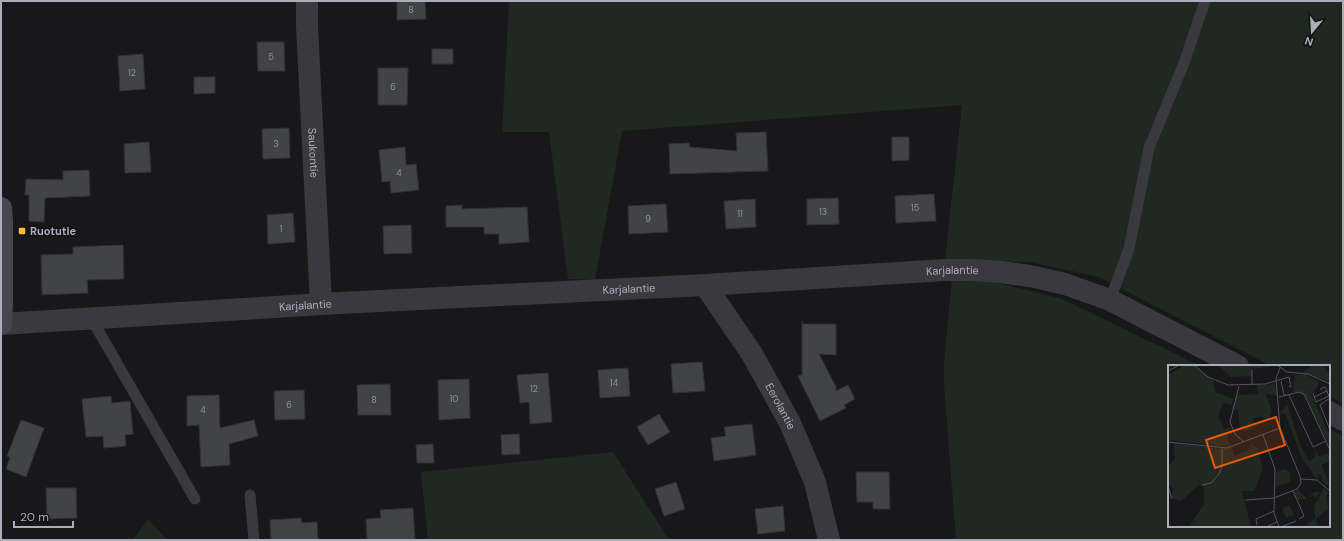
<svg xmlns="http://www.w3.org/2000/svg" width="1344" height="541" viewBox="0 0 1344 541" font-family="'DM Sans',sans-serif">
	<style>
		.green { fill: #1f2821 }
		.building { fill: #424347; stroke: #323236 }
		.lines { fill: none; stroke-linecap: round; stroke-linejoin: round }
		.lane { stroke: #39393f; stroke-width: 11 }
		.street { stroke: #39393f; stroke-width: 22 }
		.secondary { stroke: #47484f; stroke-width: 22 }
		.poi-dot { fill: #f7be33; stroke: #131315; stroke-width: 1.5 }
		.labels { text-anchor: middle; stroke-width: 4; stroke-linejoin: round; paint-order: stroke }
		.number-label { font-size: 9px; fill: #90939d }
		.street-label { font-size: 11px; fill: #aaaeba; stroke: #131315 }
		.poi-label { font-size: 11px; font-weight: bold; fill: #aaaeba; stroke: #131315; text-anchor: start }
		.inset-road { fill: none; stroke: #52545a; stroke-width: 1 }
		.view { fill: #e8590c; fill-opacity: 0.15; stroke: #e8590c; stroke-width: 2 }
		.inset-edge { fill: none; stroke: #aaaeba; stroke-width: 2 }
	</style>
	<rect width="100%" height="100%" fill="#18181a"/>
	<g class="green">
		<polygon points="509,1 1343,1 1343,403 1329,396 1329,366 1271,366 1099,277 1030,262 945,260 962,105 622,131 595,280 568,279 549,132 502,132"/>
		<polygon points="952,278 994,282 1062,299 1201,366 1169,366 1169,526 1329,526 1329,429 1343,436 1343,540 956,540 944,386 944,363"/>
		<polygon points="613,452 669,540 428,540 421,472"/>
		<polygon points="148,519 168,540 133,540"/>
	</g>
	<g class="building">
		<polygon points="397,1 425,1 426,19 397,20"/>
		<polygon points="257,42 284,42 285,71 258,71"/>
		<rect x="432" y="49" width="21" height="15"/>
		<polygon points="143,54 145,89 120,91 118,56"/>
		<polygon points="378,68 408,68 407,105 378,105"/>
		<polygon points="194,77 215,77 215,93 194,94"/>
		<polygon points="289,128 290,158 263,159 262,129"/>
		<polygon points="766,132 768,171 670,174 669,144 689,143 690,147 737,151 736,133"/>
		<polygon points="892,137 909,137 909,160 892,161"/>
		<polygon points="149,142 151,172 125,173 124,144"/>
		<polygon points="405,147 406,165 416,164 419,190 391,193 390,181 382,182 379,150"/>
		<polygon points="89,170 90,196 45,198 44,222 29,221 29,195 25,195 26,179 63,180 63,171"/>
		<polygon points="934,194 936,221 896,223 895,196"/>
		<polygon points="838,198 839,224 807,225 807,199"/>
		<polygon points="755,199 756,227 726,229 724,201"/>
		<polygon points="666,204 668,232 629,234 628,206"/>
		<polygon points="462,205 462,209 527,207 529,242 499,244 499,234 484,234 484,227 446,227 446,206"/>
		<polygon points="293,213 295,242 268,244 267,215"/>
		<polygon points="411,225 412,253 384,254 383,226"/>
		<polygon points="123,245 124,279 87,280 88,293 42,295 41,255 73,254 73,247"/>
		<polygon points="802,321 803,324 836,324 836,355 819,354 836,387 836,391 848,385 855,399 844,405 846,408 820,421 798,376 802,375"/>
		<polygon points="702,362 705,391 673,393 671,364"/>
		<polygon points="628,368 630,396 600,398 598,370"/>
		<polygon points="548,373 552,422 530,424 529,402 520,403 517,375"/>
		<polygon points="469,379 470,418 439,420 438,380"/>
		<polygon points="390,384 391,415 358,415 357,385"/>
		<polygon points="304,390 305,419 275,420 274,391"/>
		<polygon points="219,395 220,428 254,420 258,436 229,444 230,465 201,467 199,425 187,426 187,396"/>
		<polygon points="111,396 112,403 130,401 133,434 125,435 126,446 104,448 103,436 86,437 82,399"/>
		<polygon points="659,414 670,432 648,445 637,427"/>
		<polygon points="21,420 44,428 26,477 6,469 10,457 7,456"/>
		<polygon points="752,424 756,455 714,461 711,438 726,436 724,427"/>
		<polygon points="519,434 520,454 502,455 501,435"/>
		<polygon points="433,444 434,463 417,463 416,445"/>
		<polygon points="856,472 889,472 890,509 873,509 873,502 857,502"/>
		<polygon points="676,482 685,509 664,516 655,489"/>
		<polygon points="46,488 76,488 77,518 47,519"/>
		<polygon points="783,506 785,531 758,534 755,509"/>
		<polygon points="413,508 415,540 367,540 366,519 381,518 380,510"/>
		<polygon points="301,518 302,523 317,522 318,540 271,540 270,520"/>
	</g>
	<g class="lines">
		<g class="lane">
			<polyline points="1110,300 1129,249 1149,148 1184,63 1205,1"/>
			<polyline points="91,318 195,499"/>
			<polyline points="250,495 254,540"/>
		</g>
		<g class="street">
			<path id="s1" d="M307 1V26L321 304"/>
			<path id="s2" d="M705 285 752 354 790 423 815 482 829 540"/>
			<path id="s3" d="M1 324 339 303 705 285 945 270H973L1001 272 1030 276 1065 284 1110 300 1238 366"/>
			<polyline points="1329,412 1343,420"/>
		</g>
		<polyline class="secondary" points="1,208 2,221 2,302 1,324"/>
	</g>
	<rect class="poi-dot" x="18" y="227" width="8" height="8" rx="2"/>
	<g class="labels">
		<g class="number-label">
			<text x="411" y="13">8</text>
			<text x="271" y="60">5</text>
			<text x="132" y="76">12</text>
			<text x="393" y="90">6</text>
			<text x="276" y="147">3</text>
			<text x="399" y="176">4</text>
			<text x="915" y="211">15</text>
			<text x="823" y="215">13</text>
			<text x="740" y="217">11</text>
			<text x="648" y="222">9</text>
			<text x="281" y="232">1</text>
			<text x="614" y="386">14</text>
			<text x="534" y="392">12</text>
			<text x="454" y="402">10</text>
			<text x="374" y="403">8</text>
			<text x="289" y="408">6</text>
			<text x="203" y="413">4</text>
		</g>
		<g class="street-label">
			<text dy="4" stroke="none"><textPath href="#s1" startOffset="152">Saukontie</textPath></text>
			<text dy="4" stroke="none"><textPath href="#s3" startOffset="953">Karjalantie</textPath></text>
			<text dy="4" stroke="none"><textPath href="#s3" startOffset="629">Karjalantie</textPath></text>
			<text dy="4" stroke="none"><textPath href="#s3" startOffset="305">Karjalantie</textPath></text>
			<text dy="4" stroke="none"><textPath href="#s2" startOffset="143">Eerolantie</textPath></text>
		</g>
		<g class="poi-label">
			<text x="30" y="235">Ruotutie</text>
		</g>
	</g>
	<g transform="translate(1168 365)">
		<rect width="162" height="162" fill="#18181a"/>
		<path d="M17 0H25L45 15 47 27 66 34 63 40 55 38 50 51 56 64 62 62 63 65 58 67 63 82 1 75 0 10ZM50 0H101V2L85 4 84 1V11L63 12ZM145 0H155L162 11V17L135 7ZM127 10H139L151 17 149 23 143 29 162 71V83L136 29 125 27ZM107 19 110 31 98 29 104 46 101 55 93 51 84 55 87 62 78 67 72 62 70 46 64 44 69 30 90 29 89 20ZM119 39 132 79 141 96 148 92 147 85 151 92 162 87V96L154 100 162 122 154 116V110L149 109 150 114 148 113 134 94 117 48 112 49ZM82 75 86 82H89L95 104 86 126H74L83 162H21L36 139V121L31 120 12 137 4 132 5 123 0 119V102L7 93 5 78 55 84 64 82 66 91 83 84ZM117 104 122 107V117L107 122 108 107ZM156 123 160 127 158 132 160 144 148 154 150 162H141L139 158 147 154 146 141ZM130 124 139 134 146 127H152L148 134 146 130 139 134H130L126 127ZM121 140 126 150 118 153 114 143Z" fill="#1f2821"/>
		<path class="inset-road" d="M26 0 40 12 60 20 97 19 121 12 123 22 121 21M109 0 119 7 140 9 162 19M0 6 11 0M113 16 116 30H118M84 20V5M71 21 62 57 67 69 76 77M145 28 148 37 161 31 157 22 152 24M121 30 145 82 158 76M111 32 131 27 136 29 162 85M146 32 159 26M162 33 152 40 162 65M95 70 107 104 106 148 111 162M0 77 59 83 112 63M133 114 149 115 162 126M34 120 43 118 51 109 54 101V83M0 121 4 134M125 126 136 151 131 154M77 135 106 133 129 124 133 118 132 111 112 63 108 13 112 3M89 160 88 154 106 146M98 162 109 157M113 162 128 156"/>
		<path class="view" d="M108 52 117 80 47 103 38 75Z"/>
		<rect width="162" height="162" class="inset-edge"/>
	</g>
	<rect width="1344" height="541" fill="none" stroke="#aaaeba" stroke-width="4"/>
	<g transform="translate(1312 32) rotate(198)" stroke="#131315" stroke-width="3" paint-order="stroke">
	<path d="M0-3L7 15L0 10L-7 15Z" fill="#aaaeba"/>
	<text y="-6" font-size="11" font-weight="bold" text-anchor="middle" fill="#aaaeba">N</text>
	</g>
	<path d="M14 521v6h59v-6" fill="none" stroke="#aaaeba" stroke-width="2"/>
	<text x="20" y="521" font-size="12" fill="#aaaeba" stroke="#131315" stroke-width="3" paint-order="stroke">20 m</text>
</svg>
